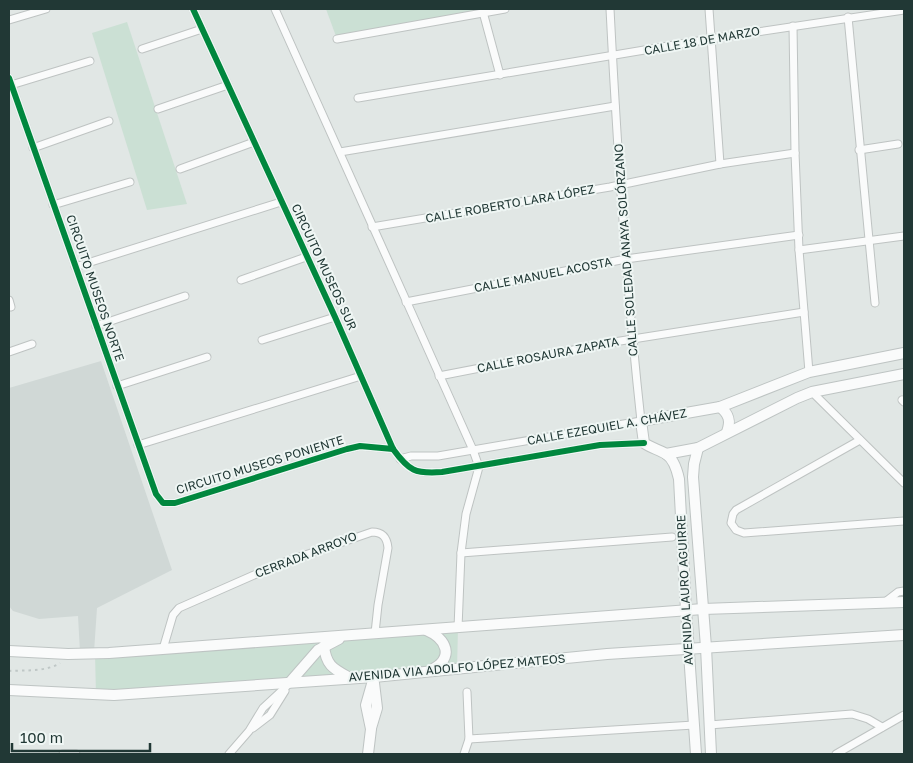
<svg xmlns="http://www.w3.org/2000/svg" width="913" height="763" viewBox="0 0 913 763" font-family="'Golos Text',sans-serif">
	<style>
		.built { fill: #d0d8d6 }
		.green { fill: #cbe0d4 }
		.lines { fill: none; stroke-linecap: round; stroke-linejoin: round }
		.street-casing { stroke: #bec3c2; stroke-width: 9 }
		.secondary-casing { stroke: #bec4c3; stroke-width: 12 }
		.path { stroke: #bfc7c6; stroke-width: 2; stroke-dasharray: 2.5 4; stroke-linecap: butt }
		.street { stroke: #fafbfb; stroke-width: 7 }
		.secondary { stroke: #fafbfb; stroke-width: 10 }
		.cycleway-casing { stroke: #eff6f4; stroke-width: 9 }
		.cycleway { stroke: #00873e; stroke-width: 6 }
		.labels { text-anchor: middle; stroke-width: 4; stroke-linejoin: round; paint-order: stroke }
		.street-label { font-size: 12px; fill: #213835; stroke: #eff6f4 }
	</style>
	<rect width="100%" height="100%" fill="#e1e7e5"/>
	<polygon class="built" points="101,361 172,570 97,608 94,652 80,652 78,616 39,619 13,611 9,606 9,388"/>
	<g class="green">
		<polygon points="326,9 505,9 337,39"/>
		<polygon points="127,22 187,204 147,210 92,33"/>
		<polygon points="458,628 457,669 96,695 95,653"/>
	</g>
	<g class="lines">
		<defs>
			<g id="street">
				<path d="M193 9 335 317 393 449C409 471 415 474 442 472L600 445 644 443"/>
				<path d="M275 9C342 156 407 303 473 450L479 467 466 514 461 553 458 628"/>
				<polyline points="709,9 720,164"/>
				<polyline points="483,12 500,75"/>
				<polyline points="848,17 875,303"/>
				<polyline points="9,20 46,9"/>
				<polyline points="793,26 795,153 799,250 809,372"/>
				<polyline points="337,39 505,9"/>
				<polyline points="142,49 202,29"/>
				<polyline points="9,78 156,494 163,503 175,503 347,449 360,446 393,449"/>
				<polyline points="11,85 90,61"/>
				<polyline points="358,98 710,39 904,10"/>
				<polyline points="158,109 228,85"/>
				<polyline points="33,148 109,121"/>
				<polyline points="859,150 898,144"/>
				<polyline points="340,152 615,106"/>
				<polyline points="180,169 254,142"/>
				<polyline points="53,205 130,182"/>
				<polyline points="372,227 610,187 720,164 795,153"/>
				<polyline points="799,250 904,236"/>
				<polyline points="75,267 281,202"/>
				<polyline points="241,280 306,257"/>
				<polyline points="9,300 11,307"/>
				<polyline points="406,302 626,259 799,235"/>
				<polyline points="96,326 185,296"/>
				<polyline points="262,340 335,317"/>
				<polyline points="9,352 32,344"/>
				<polyline points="439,376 614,342 804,312"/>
				<polyline points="117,386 207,357"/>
				<polyline points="812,392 904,483"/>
				<polyline points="902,400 904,402"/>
				<polyline points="860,440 736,510 733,514 731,523 736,530 744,533 904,521"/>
				<polyline points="138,445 361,376"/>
				<path d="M400 459 411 456H438L641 421C626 284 617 146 610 9"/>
				<polyline points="461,553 672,537"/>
				<polyline points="885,602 898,592 904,591"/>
				<path d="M163 649 173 615 179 608 279 564 372 532C382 532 387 537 388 548L378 605 375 633"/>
				<polyline points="709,725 852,714 868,719 882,727"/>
				<polyline points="253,728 270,715 285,691"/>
				<polyline points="469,739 694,725"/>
				<polyline points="63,754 76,754"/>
				<polyline points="229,754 249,731 263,708 290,683"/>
				<polyline points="464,754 469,739 467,692"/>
				<polyline points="836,754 904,715"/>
			</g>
			<g id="secondary">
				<path d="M720 407C729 414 731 421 727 432"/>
				<polyline points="698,448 694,464 693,477 706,647 711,754"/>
				<polyline points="666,454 698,448 797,398 812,392 904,374"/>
				<path d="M426 630C447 639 455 658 431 670"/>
				<path d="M324 646C326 666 334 669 350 678"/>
				<polyline points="9,651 68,654 109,653 703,609 904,602"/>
				<polyline points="291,681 318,650 339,639"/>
				<polyline points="9,690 114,695 374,677 607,654 904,635"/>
				<polyline points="371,728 377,708 374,683"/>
				<polyline points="368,754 371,729 366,705 374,677"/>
				<path d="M696 754 686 610 679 479C677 470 674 459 666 454 660 450 651 448 644 443L641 421 720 407 809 372 904 353"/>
			</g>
		</defs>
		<use href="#street" class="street-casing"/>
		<use href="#secondary" class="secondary-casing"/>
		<path class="path" d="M9 671C25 670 46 672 60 663"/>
		<use href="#street" class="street"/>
		<use href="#secondary" class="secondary"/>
		<defs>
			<g id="cycleway">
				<path d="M193 9 335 317 393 449C409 471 415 474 442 472L600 445 644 443"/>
				<polyline points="9,78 156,494 163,503 175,503 347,449 360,446 393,449"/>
			</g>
		</defs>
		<use href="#cycleway" class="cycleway-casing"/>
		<use href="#cycleway" class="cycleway"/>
	</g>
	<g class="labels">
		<g class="street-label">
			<text transform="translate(702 41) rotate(-10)" y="4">CALLE 18 DE MARZO</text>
			<text transform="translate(510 204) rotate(-10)" y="4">CALLE ROBERTO LARA LÓPEZ</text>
			<text transform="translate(626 250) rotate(-94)" y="4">CALLE SOLEDAD ANAYA SOLÓRZANO</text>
			<text transform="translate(324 267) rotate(65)" y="4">CIRCUITO MUSEOS SUR</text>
			<text transform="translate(543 275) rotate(-11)" y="4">CALLE MANUEL ACOSTA</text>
			<text transform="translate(95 288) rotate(71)" y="4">CIRCUITO MUSEOS NORTE</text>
			<text transform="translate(548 355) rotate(-11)" y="4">CALLE ROSAURA ZAPATA</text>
			<text transform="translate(607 427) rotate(-10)" y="4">CALLE EZEQUIEL A. CHÁVEZ</text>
			<text transform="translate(260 465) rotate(-17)" y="4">CIRCUITO MUSEOS PONIENTE</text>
			<text transform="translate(306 555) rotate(-21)" y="4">CERRADA ARROYO</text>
			<text transform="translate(685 590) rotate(-93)" y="4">AVENIDA LAURO AGUIRRE</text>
			<text transform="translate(457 668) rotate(-5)" y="4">AVENIDA VIA ADOLFO LÓPEZ MATEOS</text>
		</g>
	</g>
	<rect width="913" height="763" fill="none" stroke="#213835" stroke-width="20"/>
	<path d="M12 743v8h138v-8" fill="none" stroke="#213835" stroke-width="2.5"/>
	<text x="20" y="743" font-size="15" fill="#213835" stroke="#eff6f4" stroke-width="4" paint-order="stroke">100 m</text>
</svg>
